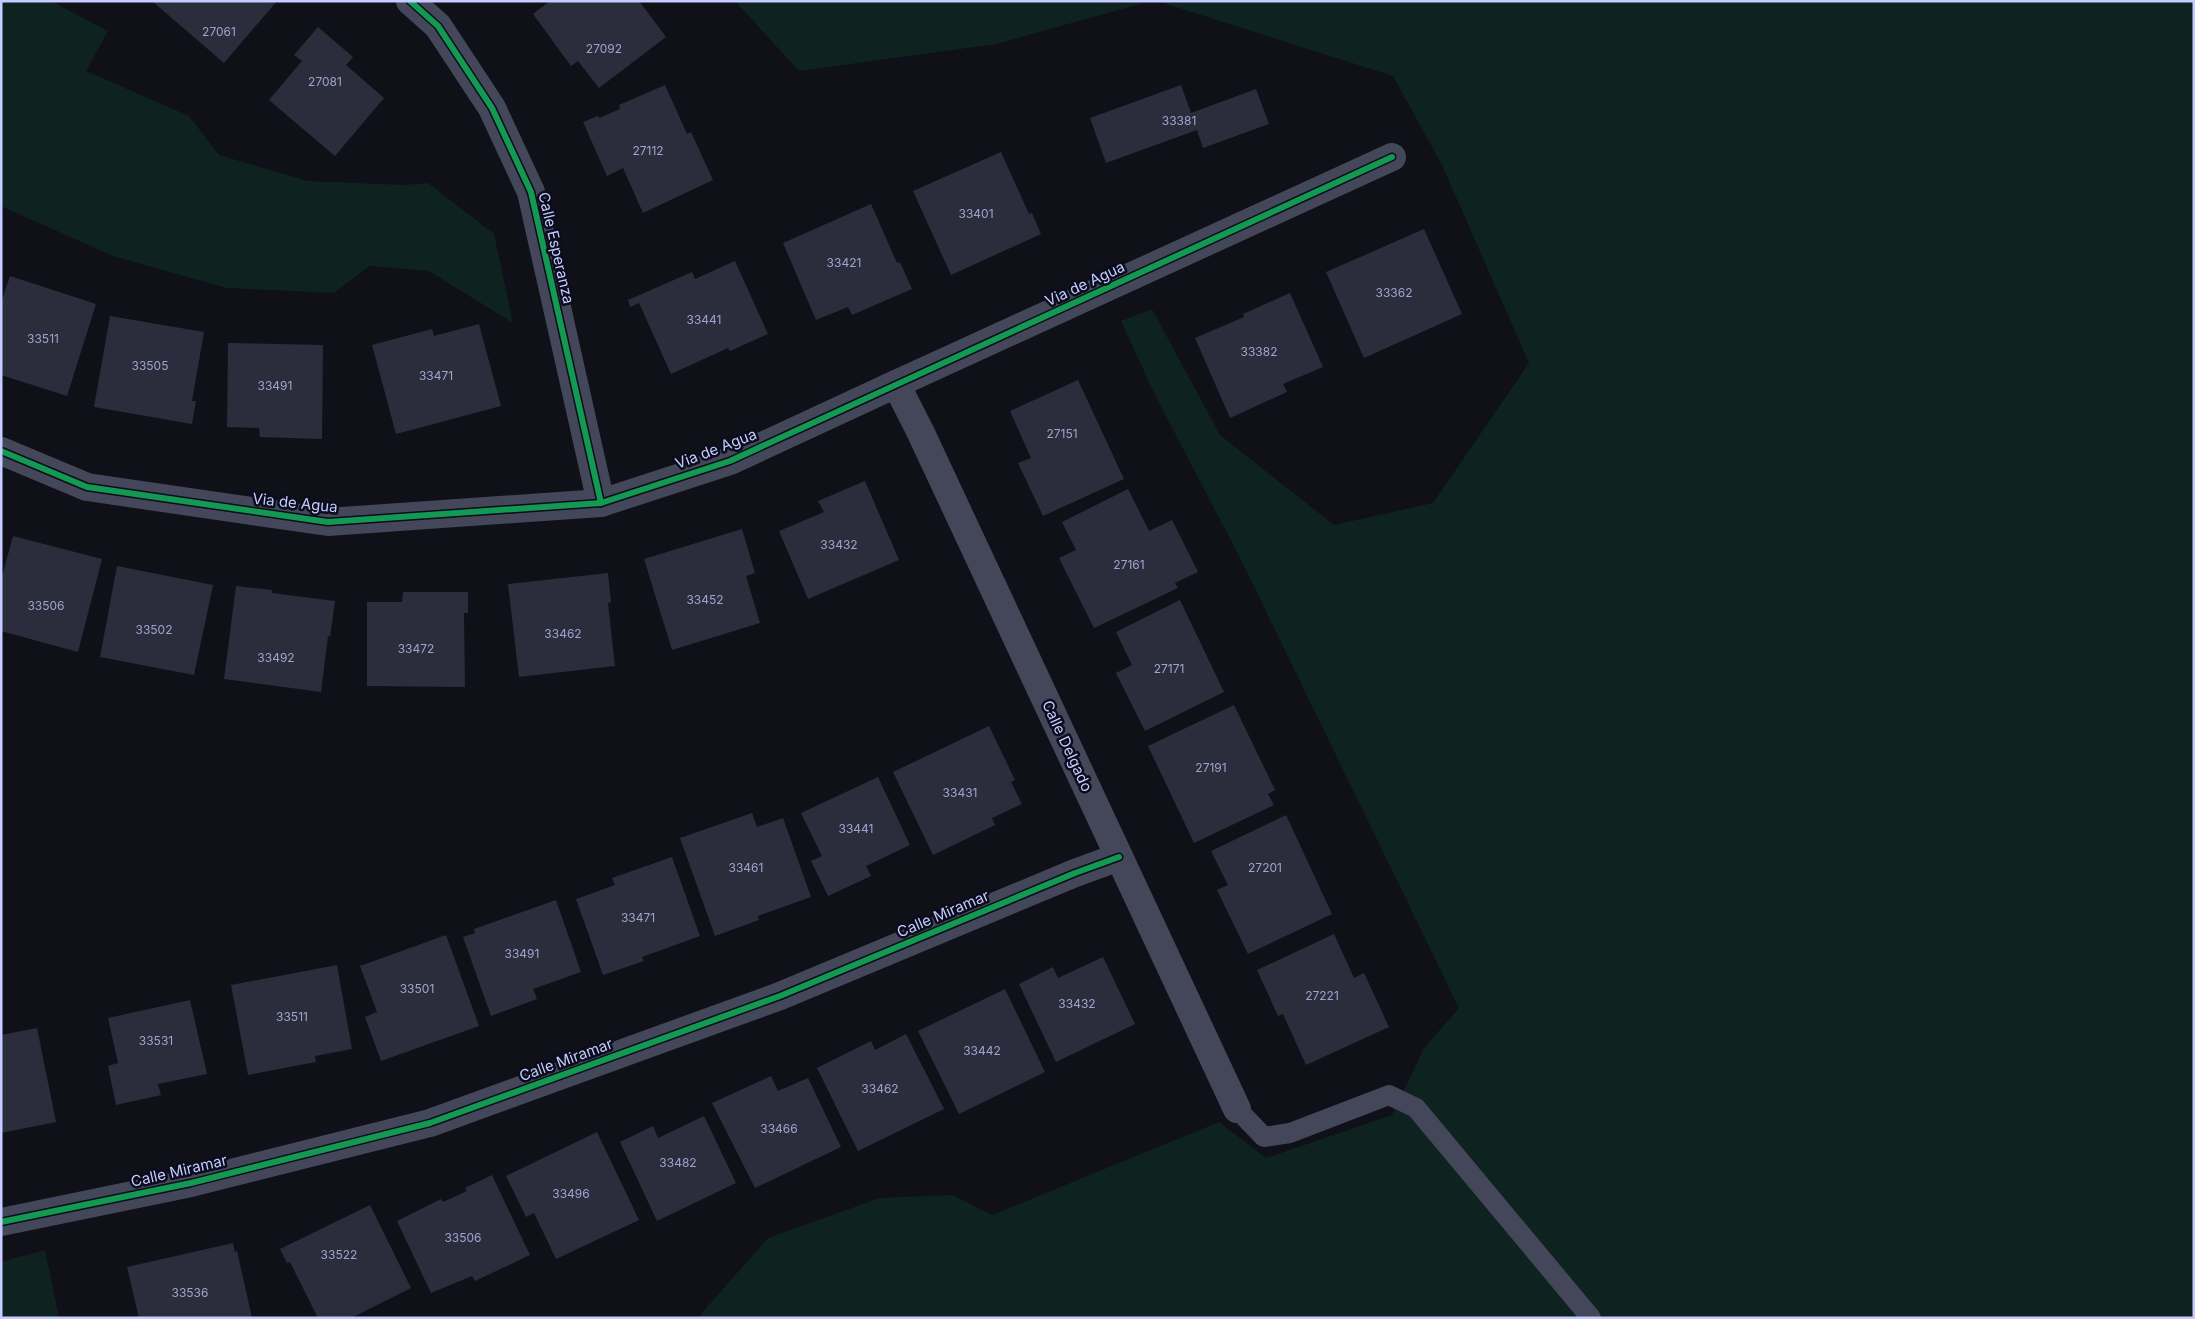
<svg xmlns="http://www.w3.org/2000/svg" width="2195" height="1319" viewBox="0 0 2195 1319" font-family="Inter,sans-serif">
	<style>
		.green { fill: #0e231f }
		.building { fill: #2b2d3c }
		.lines { fill: none; stroke-linecap: round; stroke-linejoin: round }
		.service { stroke: #434759; stroke-width: 20 }
		.minor { stroke: #434759; stroke-width: 28 }
		.tertiary { stroke: #434759; stroke-width: 28 }
		.cycleway-casing { stroke: #0b0c1c; stroke-width: 9 }
		.cycleway { stroke: #139951; stroke-width: 6 }
		.labels { text-anchor: middle; stroke-width: 5; stroke-linejoin: round; paint-order: stroke }
		.number-label { font-size: 12px; fill: #9fa4ce }
		.street-label { font-size: 15px; fill: #c6ccff; stroke: #0b0c1c }
	</style>
	<rect width="100%" height="100%" fill="#0f1018"/>
	<g class="green">
		<polygon points="1,1 51,1 108,31 86,71 189,116 219,155 308,181 404,185 428,183 494,234 513,323 429,271 369,266 334,293 227,288 113,256 1,206"/>
		<polygon points="735,1 1151,1 996,44 799,71"/>
		<polygon points="1157,1 2194,1 2194,1318 701,1318 700,1315 768,1238 880,1198 953,1195 992,1215 1219,1122 1266,1158 1392,1115 1424,1048 1459,1008 1241,560 1155,395 1121,321 1152,309 1220,435 1334,525 1433,503 1529,363 1442,165 1393,76"/>
		<polygon points="45,1250 59,1318 1,1318 1,1262"/>
	</g>
	<g class="building">
		<polygon points="152,1 277,1 224,63"/>
		<polygon points="550,1 639,1 666,37 599,88 578,61 571,66 533,14"/>
		<polygon points="318,27 353,57 346,65 384,98 335,156 269,100 302,61 294,55"/>
		<polygon points="665,85 687,134 691,132 713,180 643,213 623,168 607,176 583,122 598,116 599,118 620,109 619,105"/>
		<polygon points="1181,85 1191,113 1256,89 1269,124 1203,148 1197,130 1106,163 1090,118"/>
		<polygon points="1001,152 1029,214 1032,213 1041,234 951,275 913,191"/>
		<polygon points="871,204 897,263 900,262 912,289 852,315 848,307 816,320 783,243"/>
		<polygon points="1424,229 1462,314 1364,358 1326,272"/>
		<polygon points="735,261 768,334 730,351 728,348 671,374 639,303 630,307 628,300 692,272 695,279"/>
		<polygon points="10,276 96,304 67,396 1,375 1,303"/>
		<polygon points="1290,293 1323,367 1283,384 1287,392 1230,418 1195,338 1244,317 1243,314"/>
		<polygon points="110,316 204,332 192,401 196,401 192,424 94,407"/>
		<polygon points="479,324 501,406 396,434 372,345 432,329 434,336"/>
		<polygon points="228,343 323,345 322,439 260,437 259,428 227,427"/>
		<polygon points="1078,380 1124,479 1043,516 1018,463 1031,458 1010,411"/>
		<polygon points="865,481 899,560 808,599 779,531 824,512 818,501"/>
		<polygon points="1128,489 1149,531 1172,520 1198,572 1175,583 1178,588 1094,628 1059,558 1076,550 1062,522"/>
		<polygon points="742,529 755,573 746,576 760,623 672,650 644,559"/>
		<polygon points="13,536 102,559 78,652 1,631 1,580"/>
		<polygon points="117,566 213,585 194,675 100,657"/>
		<polygon points="608,573 611,602 608,603 615,666 519,677 508,584"/>
		<polygon points="236,586 272,590 272,593 335,601 330,637 328,636 321,692 224,679"/>
		<polygon points="403,592 468,592 468,613 464,613 465,687 367,686 367,602 402,602"/>
		<polygon points="1180,600 1224,692 1145,731 1116,673 1132,665 1116,632"/>
		<polygon points="1234,705 1275,790 1268,794 1274,805 1194,843 1148,746"/>
		<polygon points="989,726 1015,780 1011,782 1022,804 992,818 995,825 933,855 893,772"/>
		<polygon points="878,777 910,845 866,866 871,876 828,896 811,861 822,856 801,813"/>
		<polygon points="752,813 757,827 783,818 811,897 758,916 759,920 715,936 680,838"/>
		<polygon points="1286,815 1332,914 1248,954 1217,890 1228,885 1211,851"/>
		<polygon points="672,857 700,936 642,957 644,961 603,975 576,899 615,885 612,878"/>
		<polygon points="556,900 581,972 533,989 537,999 491,1016 463,937 475,933 474,929"/>
		<polygon points="1334,934 1354,978 1364,973 1389,1027 1306,1065 1283,1014 1278,1016 1257,970"/>
		<polygon points="446,935 479,1026 381,1061 365,1017 377,1012 360,966"/>
		<polygon points="1103,957 1135,1024 1056,1062 1019,984 1053,967 1058,978"/>
		<polygon points="337,965 352,1049 315,1056 316,1062 248,1075 231,985"/>
		<polygon points="1005,989 1045,1072 959,1114 918,1031"/>
		<polygon points="190,1000 207,1074 158,1084 161,1095 116,1105 108,1066 118,1063 108,1018"/>
		<polygon points="37,1028 56,1122 1,1133 1,1035"/>
		<polygon points="906,1034 944,1109 858,1151 817,1068 871,1041 875,1050"/>
		<polygon points="771,1076 778,1091 808,1078 841,1147 755,1188 712,1103"/>
		<polygon points="704,1116 736,1183 657,1221 620,1142 653,1126 658,1138"/>
		<polygon points="597,1132 639,1220 556,1259 534,1213 526,1217 506,1176"/>
		<polygon points="492,1175 530,1255 475,1281 472,1276 431,1293 397,1221 441,1199 443,1202 467,1191 465,1188"/>
		<polygon points="370,1205 411,1288 351,1318 318,1318 290,1262 287,1263 280,1249"/>
		<polygon points="233,1243 235,1252 237,1251 252,1318 139,1318 127,1267"/>
	</g>
	<g class="lines">
		<polyline class="service" points="1237,1109 1264,1137 1290,1133 1389,1095 1416,1108 1591,1318"/>
		<g class="minor">
			<polyline points="410,1 438,26 492,108 531,192 601,503"/>
			<polyline points="1237,1109 920,431 896,384 1392,157"/>
			<polyline points="1,1222 191,1183 430,1123 780,996 1075,873 1119,857"/>
		</g>
		<polyline class="tertiary" points="1,451 87,487 328,522 601,503 730,461 896,384"/>
		<defs>
			<g id="cycleway">
				<polyline points="410,1 438,26 492,108 531,192 601,503"/>
				<polyline points="1,451 87,487 328,522 601,503 730,461 1392,157"/>
				<polyline points="1,1222 191,1183 430,1123 780,996 1075,873 1119,857"/>
			</g>
		</defs>
		<use href="#cycleway" class="cycleway-casing"/>
		<use href="#cycleway" class="cycleway"/>
	</g>
	<g class="labels">
		<g class="number-label">
			<text x="219" y="36">27061</text>
			<text x="604" y="53">27092</text>
			<text x="325" y="86">27081</text>
			<text x="1179" y="125">33381</text>
			<text x="648" y="155">27112</text>
			<text x="976" y="218">33401</text>
			<text x="844" y="267">33421</text>
			<text x="1394" y="297">33362</text>
			<text x="704" y="324">33441</text>
			<text x="43" y="343">33511</text>
			<text x="1259" y="356">33382</text>
			<text x="150" y="370">33505</text>
			<text x="436" y="380">33471</text>
			<text x="275" y="390">33491</text>
			<text x="1062" y="438">27151</text>
			<text x="839" y="549">33432</text>
			<text x="1129" y="569">27161</text>
			<text x="705" y="604">33452</text>
			<text x="46" y="610">33506</text>
			<text x="154" y="634">33502</text>
			<text x="563" y="638">33462</text>
			<text x="416" y="653">33472</text>
			<text x="276" y="662">33492</text>
			<text x="1169" y="673">27171</text>
			<text x="1211" y="772">27191</text>
			<text x="960" y="797">33431</text>
			<text x="856" y="833">33441</text>
			<text x="746" y="872">33461</text>
			<text x="1265" y="872">27201</text>
			<text x="638" y="922">33471</text>
			<text x="522" y="958">33491</text>
			<text x="417" y="993">33501</text>
			<text x="1322" y="1000">27221</text>
			<text x="1077" y="1008">33432</text>
			<text x="292" y="1021">33511</text>
			<text x="156" y="1045">33531</text>
			<text x="982" y="1055">33442</text>
			<text x="880" y="1093">33462</text>
			<text x="779" y="1133">33466</text>
			<text x="678" y="1167">33482</text>
			<text x="571" y="1198">33496</text>
			<text x="463" y="1242">33506</text>
			<text x="339" y="1259">33522</text>
			<text x="190" y="1297">33536</text>
		</g>
		<g class="street-label">
			<text transform="translate(556 248) rotate(77)" y="5">Calle Esperanza</text>
			<text transform="translate(1085 284) rotate(-25)" y="5">Via de Agua</text>
			<text transform="translate(716 449) rotate(-21)" y="5">Via de Agua</text>
			<text transform="translate(295 503) rotate(6)" y="5">Via de Agua</text>
			<text transform="translate(1067 746) rotate(65)" y="5">Calle Delgado</text>
			<text transform="translate(943 914) rotate(-23)" y="5">Calle Miramar</text>
			<text transform="translate(566 1060) rotate(-20)" y="5">Calle Miramar</text>
			<text transform="translate(179 1171) rotate(-13)" y="5">Calle Miramar</text>
		</g>
	</g>
	<rect width="2195" height="1319" fill="none" stroke="#c6ccff" stroke-width="5"/>
</svg>
